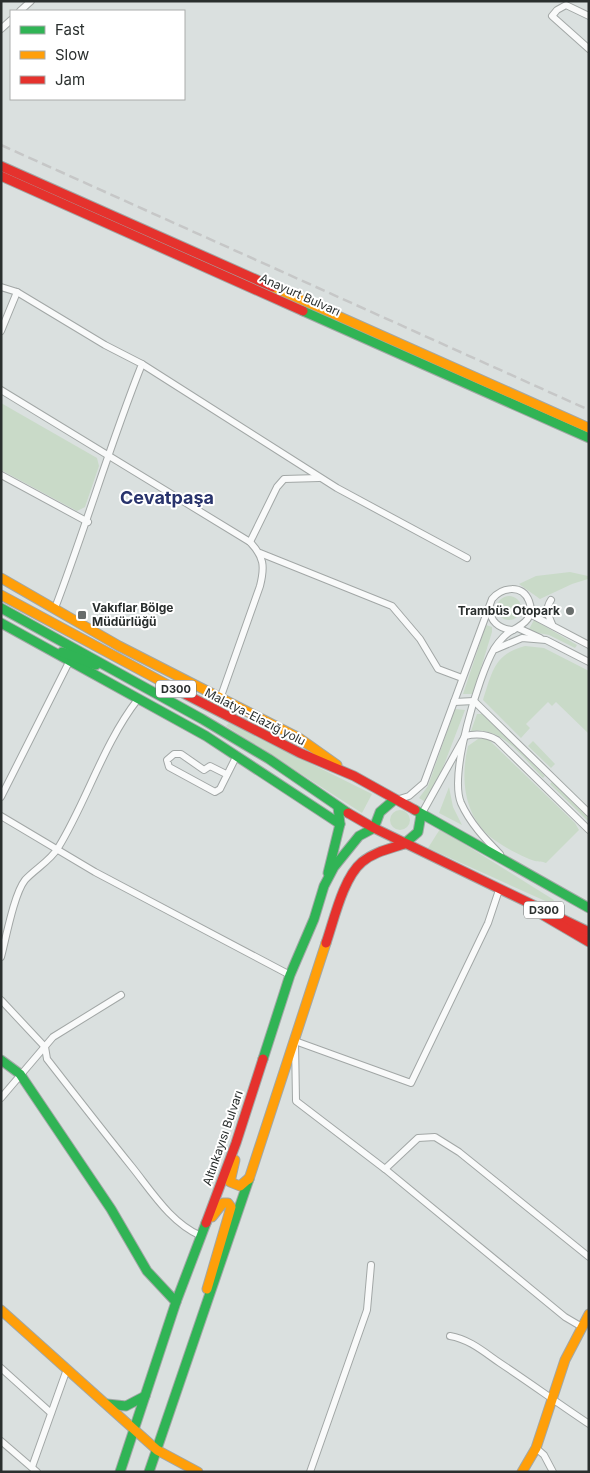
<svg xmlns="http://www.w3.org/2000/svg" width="590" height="1473" viewBox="0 0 590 1473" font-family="Inter,sans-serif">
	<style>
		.green { fill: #c9dac8 }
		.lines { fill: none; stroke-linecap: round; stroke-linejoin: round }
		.street-casing { stroke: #a2a7a6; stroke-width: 8 }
		.fast-casing { stroke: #a2a7a6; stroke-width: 11 }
		.slow-casing { stroke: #a2a7a6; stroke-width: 11 }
		.jam-casing { stroke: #a2a7a6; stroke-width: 11 }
		.street { stroke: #f9fafa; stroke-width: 6 }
		.fast { stroke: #30b455; stroke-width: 9 }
		.slow { stroke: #ff9f0a; stroke-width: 9 }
		.jam { stroke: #e5322d; stroke-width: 9 }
		.rail { stroke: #c6c7c7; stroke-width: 2.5; stroke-dasharray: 10 5; stroke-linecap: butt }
		.poi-dot { fill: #686d6c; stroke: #fff; stroke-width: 2 }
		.labels { text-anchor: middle; stroke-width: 4; stroke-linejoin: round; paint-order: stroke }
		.shield { fill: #fff; stroke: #6a6d6d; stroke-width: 1 }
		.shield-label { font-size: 11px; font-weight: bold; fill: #2a2f2e }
		.street-label { font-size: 12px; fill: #2a2f2e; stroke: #fff }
		.poi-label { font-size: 12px; font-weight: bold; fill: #2a2f2e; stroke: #fff; text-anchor: start }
		.district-label { font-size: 18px; font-weight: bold; fill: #28336c; stroke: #fff }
	</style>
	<rect width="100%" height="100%" fill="#dae0df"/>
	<g class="green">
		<polygon points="1,403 97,458 99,466 85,507 77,511 1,470"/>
		<polygon points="570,572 588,576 588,579 572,584 540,599 519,584 536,576"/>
		<circle cx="509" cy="608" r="12"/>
		<polygon points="534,620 577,645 575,648 549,635 528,631"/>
		<polygon points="486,625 492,627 492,632 473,694 463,694"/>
		<path d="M525 646 544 648 589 671V734L556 702 552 706 548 702 526 724 530 728 521 738 483 700C492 673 494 654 525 646Z"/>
		<polygon points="455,709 465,710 429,804 419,798 428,786"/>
		<path d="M477 714H482L545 776 543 778C523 758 502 726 471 731Z"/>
		<polygon points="229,723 372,794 362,813 226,726"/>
		<path d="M478 739H488L575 823 579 830 546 863C542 861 539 862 535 861 522 857 504 847 493 839 464 817 460 779 468 746Z"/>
		<polygon points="533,741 555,764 551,768 528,746"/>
		<polygon points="552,782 589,818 589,822 550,784"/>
		<polygon points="449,787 453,807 462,825 439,813"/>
		<circle cx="400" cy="820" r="10"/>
		<polygon points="440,829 554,900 552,904 428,848"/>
	</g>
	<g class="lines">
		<defs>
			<g id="street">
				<polyline points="20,11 31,1"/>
				<polyline points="589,16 566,5 557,10 552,16 589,49"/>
				<polyline points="1,29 11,20"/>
				<path d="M1 287 17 292 105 345 142 364C110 444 86 527 55 608"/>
				<polyline points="1,331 17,292"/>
				<polyline points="142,364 337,488 467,558"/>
				<path d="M1 390 250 542C264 557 265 566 260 586L220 699"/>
				<polyline points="1,475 88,522"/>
				<polyline points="250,542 277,487 284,479 319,478"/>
				<polyline points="260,553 392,606 420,639 438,669 462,678"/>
				<path d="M551 600C545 609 548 615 552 624"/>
				<path d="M490 607C489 621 499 629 513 630"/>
				<polyline points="530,614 589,645"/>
				<polyline points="518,628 540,638"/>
				<polyline points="496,649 522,638 546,640 589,662"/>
				<polyline points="454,702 474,701 589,813"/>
				<polyline points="226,774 210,766 204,770 181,754 174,754 167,760 169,767 215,792 220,789 237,755"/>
				<polyline points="1,797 69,662"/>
				<path d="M396 800 409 796 424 783 492 599C502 587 522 584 529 601 535 617 524 624 513 630 506 633 498 643 494 649 478 677 449 774 461 803 470 823 485 839 500 854"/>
				<path d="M421 815 465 736C477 733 487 734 497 740L589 830"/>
				<polyline points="1,816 95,872 290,975"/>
				<polyline points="499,890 488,923 411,1083 295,1041 296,1101 385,1169 565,1317 582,1327"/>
				<path d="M1 957C6 938 14 894 25 880 35 869 50 861 58 848 87 801 103 744 138 699"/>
				<path d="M1 1000 45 1047 47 1059C75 1095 103 1131 132 1167 152 1192 171 1223 201 1236"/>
				<polyline points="1,1098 53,1037 121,995"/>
				<polyline points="385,1169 418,1138 435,1137 459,1152 589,1257"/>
				<path d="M450 1336C469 1339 484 1352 500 1363 530 1383 559 1404 589 1424"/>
				<polyline points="1,1368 51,1413"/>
				<polyline points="1,1441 37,1472"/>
				<polyline points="536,1448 544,1455 553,1472"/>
				<polyline points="32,1467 67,1369"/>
				<polyline points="310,1472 367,1310 371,1265"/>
			</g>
			<g id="fast">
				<polyline points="303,311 589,438"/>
				<polyline points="1,608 202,719 269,759 348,813"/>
				<polyline points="1,623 206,736 340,824"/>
				<polyline points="62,652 96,665"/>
				<polyline points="415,810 589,908"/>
				<polyline points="374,828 380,812 394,800"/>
				<polyline points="404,844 418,832 421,815"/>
				<polyline points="328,873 340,824 338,807"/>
				<polyline points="263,1059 290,975 314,919 324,886 334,867 359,836 374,828"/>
				<polyline points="1,1060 20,1074 111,1209 147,1271 176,1302"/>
				<polyline points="107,1404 126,1406 145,1396"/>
				<polyline points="120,1472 176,1302 206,1223"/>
				<polyline points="149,1472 249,1179"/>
			</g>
			<g id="slow">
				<polyline points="273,287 589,428"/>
				<polyline points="1,578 119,646 299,738 337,765"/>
				<polyline points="1,595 181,692"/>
				<polyline points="235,1160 230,1182 240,1186 248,1179"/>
				<polyline points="249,1179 326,943"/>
				<polyline points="207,1289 231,1207 228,1203 223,1203 212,1217"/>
				<polyline points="1,1310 157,1450 198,1472"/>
				<polyline points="522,1472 536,1448 565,1360 589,1314"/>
			</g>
			<g id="jam">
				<polyline points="1,166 273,287"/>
				<polyline points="1,176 303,311"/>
				<polyline points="181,692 300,753 354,776 415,810"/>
				<polyline points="348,813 374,828 589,932"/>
				<polyline points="536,911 589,942"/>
				<path d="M326 943C334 920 343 878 362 862 374 852 389 849 404 844"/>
				<polyline points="206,1223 236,1143 263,1059"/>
			</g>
		</defs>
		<use href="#street" class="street-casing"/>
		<use href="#fast" class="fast-casing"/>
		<use href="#slow" class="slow-casing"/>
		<use href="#jam" class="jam-casing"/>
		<use href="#street" class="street"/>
		<use href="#fast" class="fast"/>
		<use href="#slow" class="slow"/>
		<use href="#jam" class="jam"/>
		<polyline class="rail" points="1,145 589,410"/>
	</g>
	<g class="poi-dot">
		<circle cx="570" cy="611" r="5"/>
		<rect x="77" y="610" width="10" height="10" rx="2.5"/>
	</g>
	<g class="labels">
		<g class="shield">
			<rect x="156" y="680.5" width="40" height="17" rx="4"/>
			<rect x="524" y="901.5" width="40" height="17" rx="4"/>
		</g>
		<g class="shield-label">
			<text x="176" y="693">D300</text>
			<text x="544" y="914">D300</text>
		</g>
		<g class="street-label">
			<text transform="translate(300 295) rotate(24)" y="4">Anayurt Bulvarı</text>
			<text transform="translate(255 717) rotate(27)" y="4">Malatya-Elazığ yolu</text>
			<text transform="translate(223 1138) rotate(-71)" y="4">Altınkayısı Bulvarı</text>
		</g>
		<g class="poi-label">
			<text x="92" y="612">Vakıflar Bölge<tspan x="92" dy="14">Müdürlüğü</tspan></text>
			<text x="560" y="615" text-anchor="end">Trambüs Otopark</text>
		</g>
		<g class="district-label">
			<text x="167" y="504">Cevatpaşa</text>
		</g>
	</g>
	<rect width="590" height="1473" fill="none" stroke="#2a2f2e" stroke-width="5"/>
	<rect x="10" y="10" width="175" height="90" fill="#ffffff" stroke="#aaacab"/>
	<rect x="20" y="26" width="25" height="8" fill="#30b455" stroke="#aaacab"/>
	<text x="55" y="35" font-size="15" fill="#2a2f2e">Fast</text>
	<rect x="20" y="51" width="25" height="8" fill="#ff9f0a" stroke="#aaacab"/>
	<text x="55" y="60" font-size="15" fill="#2a2f2e">Slow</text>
	<rect x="20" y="76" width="25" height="8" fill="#e5322d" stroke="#aaacab"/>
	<text x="55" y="85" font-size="15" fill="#2a2f2e">Jam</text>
</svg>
